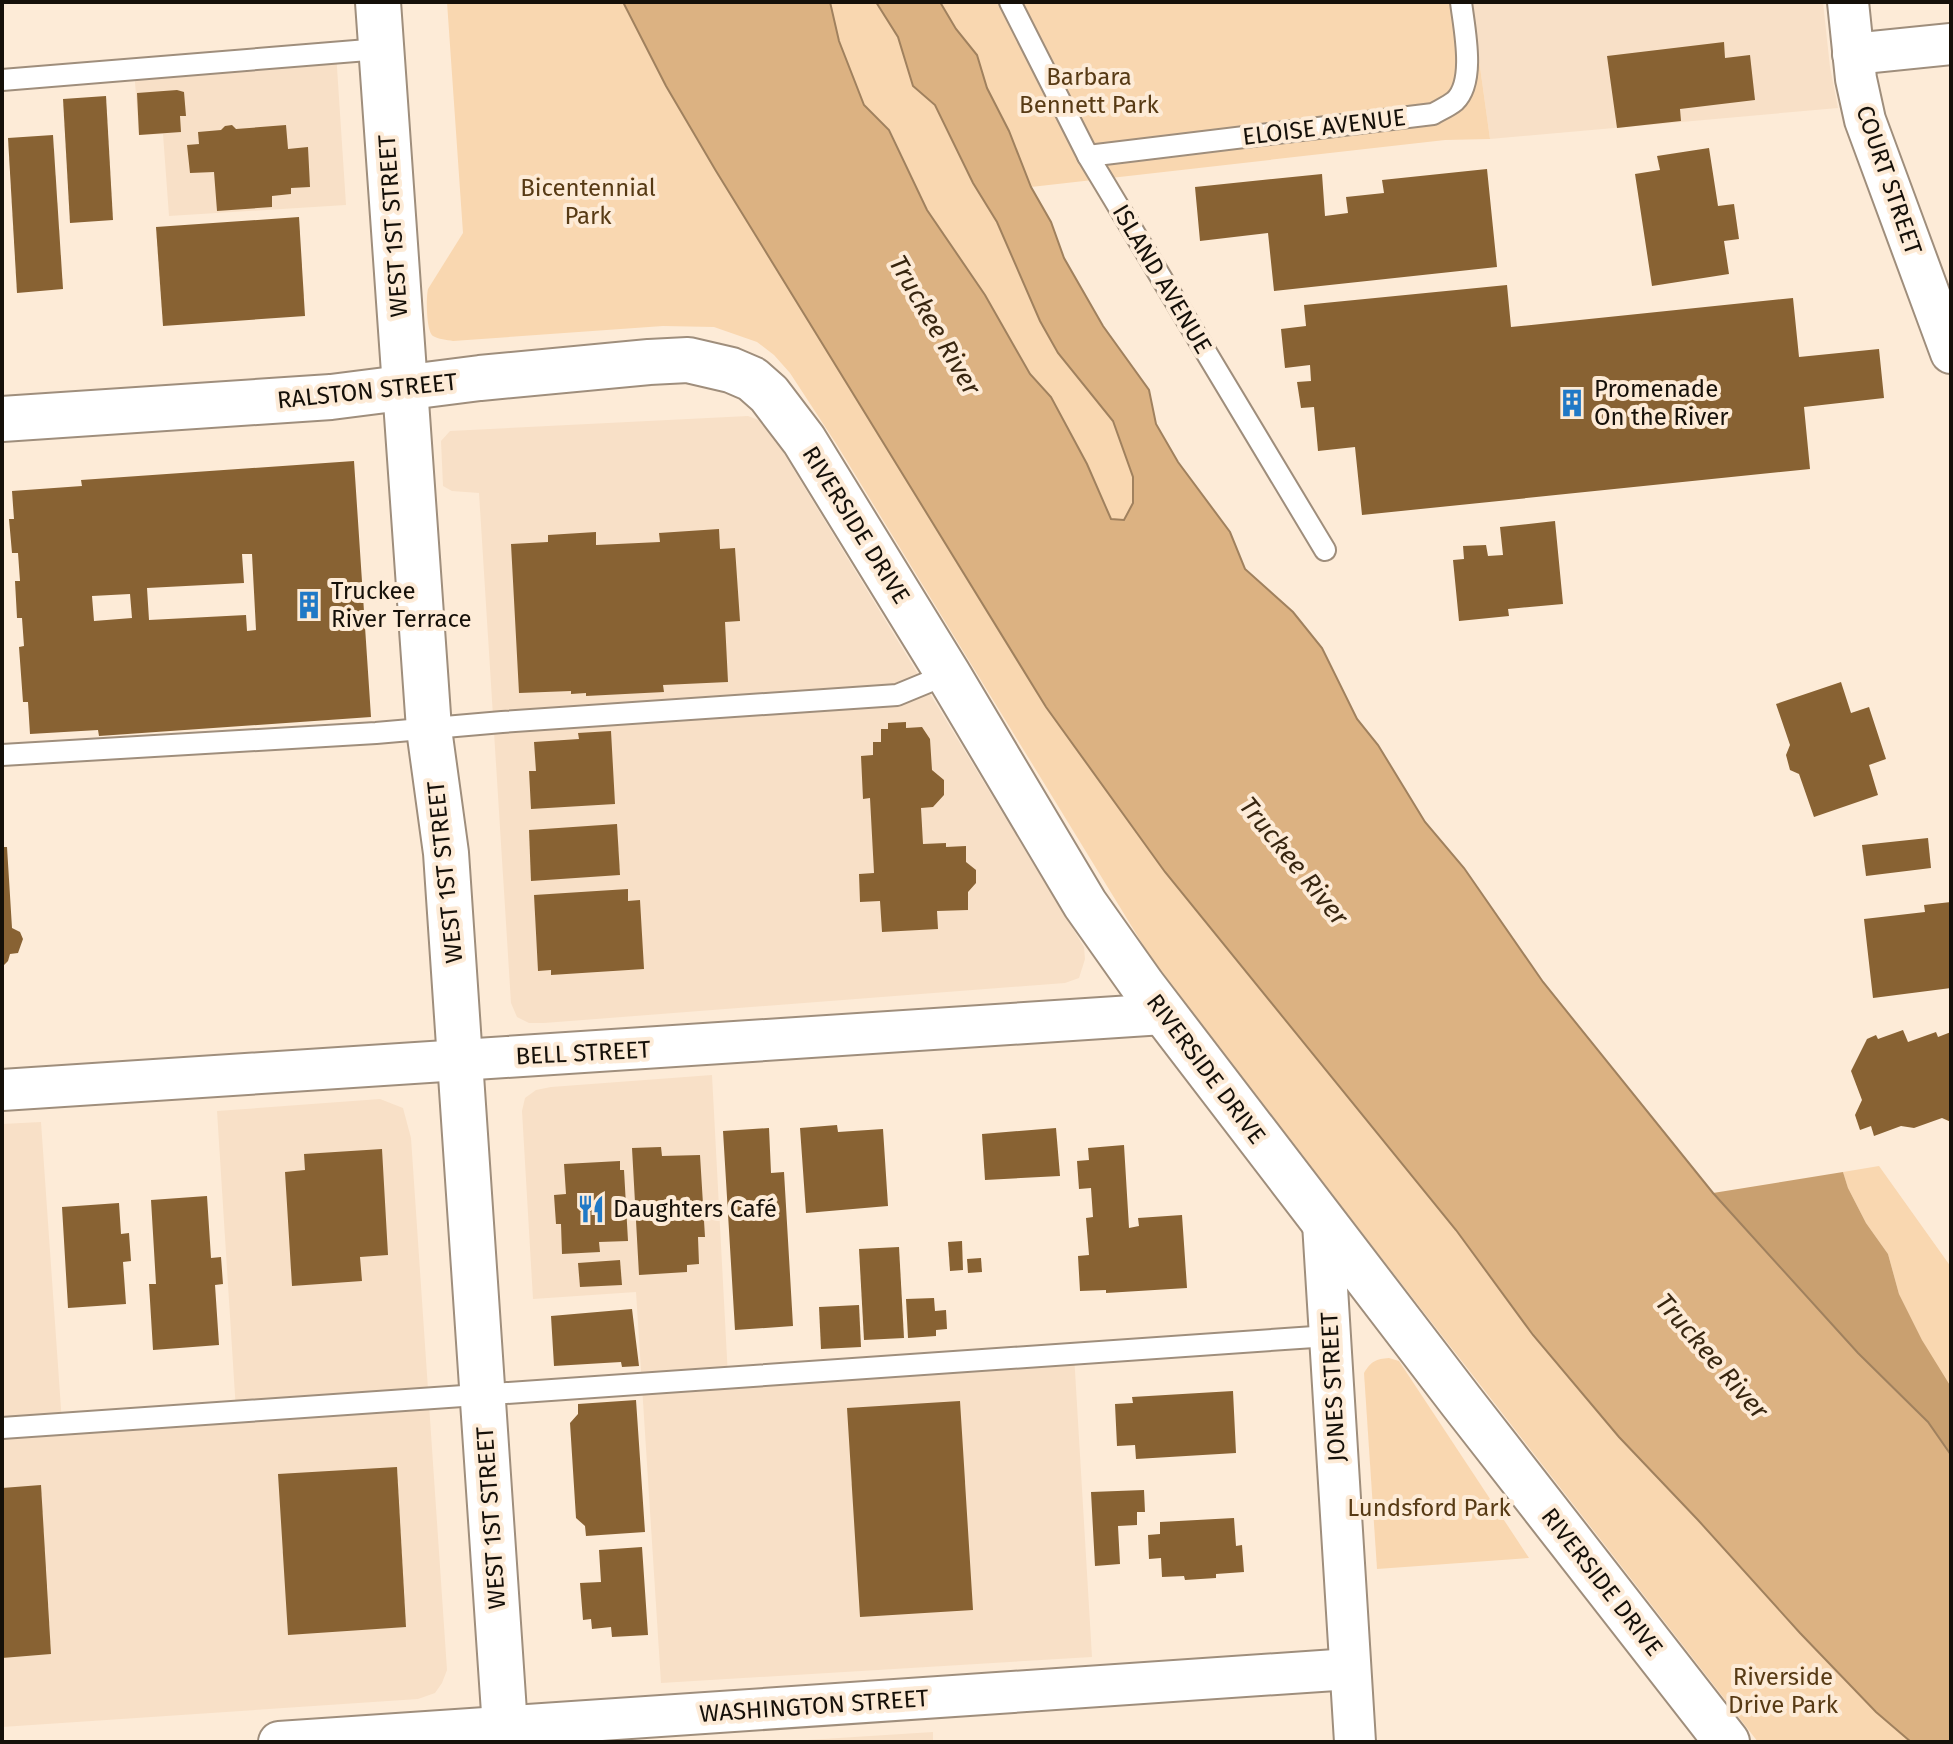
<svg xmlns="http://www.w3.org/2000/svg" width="1953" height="1744" viewBox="0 0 1953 1744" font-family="'Fira Sans',sans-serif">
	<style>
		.built { fill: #f8e0c7 }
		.green { fill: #f9d7b0 }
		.forest { fill: #c9a070 }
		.water { fill: #dcb282; stroke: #a0815e; stroke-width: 2 }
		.building { fill: #886233; fill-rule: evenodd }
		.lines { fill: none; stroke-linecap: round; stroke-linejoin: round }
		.service-casing { stroke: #9f8e7c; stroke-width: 24 }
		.minor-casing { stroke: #9f8e7c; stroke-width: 44 }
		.tertiary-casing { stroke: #9f8e7c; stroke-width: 48 }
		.service { stroke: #fff; stroke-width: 20 }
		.minor { stroke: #fff; stroke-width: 40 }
		.tertiary { stroke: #fff; stroke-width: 44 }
		.labels { text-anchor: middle; stroke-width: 8; stroke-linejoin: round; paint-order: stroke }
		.park-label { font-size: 24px; fill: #573a14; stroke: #fdebd7 }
		.street-label { font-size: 24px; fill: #151009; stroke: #fdebd7 }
		.poi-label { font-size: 24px; fill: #151009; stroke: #fdebd7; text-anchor: start }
		.water-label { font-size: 26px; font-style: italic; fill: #382610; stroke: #fdebd7 }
	</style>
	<rect width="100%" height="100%" fill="#fdebd7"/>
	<g class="built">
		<polygon points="1471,2 1823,2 1830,67 1838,108 1490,139"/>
		<polygon points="336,52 346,205 169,216 163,134 139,135 134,69"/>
		<polygon points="748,416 761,421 772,434 1084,947 1085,959 1079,978 1065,983 544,1023 529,1023 517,1017 511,1003 479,493 452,491 443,486 441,441 450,431"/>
		<polygon points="712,1075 728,1377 1074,1354 1092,1657 661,1683 636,1292 533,1299 522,1111 525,1098 536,1090 551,1087"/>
		<polygon points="380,1099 403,1108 411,1138 447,1670 442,1683 435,1693 418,1699 2,1727 2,1124 41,1122 62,1423 236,1411 217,1111"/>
		<polygon points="933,1732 933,1742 776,1742"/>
	</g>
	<g class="green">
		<path d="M447 2H623L666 86 1046 707 1165 872 1456 1230 1533 1335 1619 1437 1698 1520 1800 1633 1876 1712 1911 1742H1758L1191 1013 1148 953 837 445 790 373 774 355 757 342 714 327 663 326 453 341C447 340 438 339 433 336 426 331 426 297 428 289L463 233Z"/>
		<polygon points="830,2 876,2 898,37 913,86 935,105 973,183 997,222 1040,321 1113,421 1133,477 1133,503 1125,520 1111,519 1087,464 1051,397 1030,374 927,210 890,130 864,105 839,41"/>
		<polygon points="940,2 1471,2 1490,139 1445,140 1031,187 1009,131 987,88 977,55 956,29"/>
		<polygon points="1879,1166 1951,1267 1951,1387 1943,1378 1922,1340 1899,1294 1888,1254 1866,1223 1848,1188 1843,1172"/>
		<path d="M1389 1358 1399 1361 1529 1558 1377 1569 1364 1373C1371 1361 1376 1359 1389 1358Z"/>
	</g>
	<polygon class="forest" points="1843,1172 1848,1188 1866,1223 1888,1254 1899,1294 1922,1340 1951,1387 1951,1455 1928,1422 1858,1353 1713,1193"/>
	<polygon class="water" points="623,2 830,2 839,41 864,105 889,130 927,210 985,295 1030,374 1051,397 1087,464 1111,519 1124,520 1133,503 1133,477 1113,421 1058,353 1040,321 997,222 973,183 935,105 913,86 898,37 876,2 940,2 956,29 977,55 987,88 1009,131 1031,187 1051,222 1064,258 1103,326 1149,390 1156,424 1178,462 1230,532 1245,569 1293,612 1322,648 1357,719 1378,745 1425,822 1464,868 1543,982 1713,1193 1858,1353 1928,1422 1951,1455 1951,1742 1911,1742 1876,1712 1800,1633 1698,1520 1619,1437 1533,1335 1456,1230 1165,872 1046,707 716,171 666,86"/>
	<g class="building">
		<polygon points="1724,42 1725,58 1750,55 1755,100 1680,109 1681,121 1617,128 1607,56"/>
		<polygon points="177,90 184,92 186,116 180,116 181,132 139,135 137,93"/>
		<polygon points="106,96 113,220 70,223 63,99"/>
		<polygon points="232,125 236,129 286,125 288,149 308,147 310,187 291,188 291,194 272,196 272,207 217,211 214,172 190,173 187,145 199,144 198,132 221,130 225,126"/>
		<polygon points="53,135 63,289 17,293 8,138"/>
		<polygon points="1709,148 1718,206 1734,204 1739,239 1724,241 1729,274 1652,286 1635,174 1660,170 1657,156"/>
		<polygon points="1487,169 1497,267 1274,291 1268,233 1200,241 1195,187 1322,174 1325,216 1348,213 1346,197 1384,193 1382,180"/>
		<polygon points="299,217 305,316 163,326 156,227"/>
		<polygon points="1507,285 1511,327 1793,298 1799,357 1879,349 1884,398 1804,407 1810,469 1362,515 1355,447 1318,451 1314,407 1301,408 1297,382 1311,381 1310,365 1285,368 1281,329 1306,326 1304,305"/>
		<path d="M354 461 371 717 99 736 98 730 30 734 28 702H23L19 647 24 646 22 618H17L15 581H20L18 553H12L9 519H14L12 491 82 486 81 480ZM242 554H252L256 630 247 631 246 615 149 620 147 588 244 583ZM130 594 132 618 94 621 92 596Z"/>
		<polygon points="1555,521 1563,604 1508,609 1509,616 1459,621 1453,560 1464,559 1463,546 1486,545 1488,556 1503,555 1500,527"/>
		<polygon points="719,529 720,549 735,548 740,621 725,622 728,682 663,685 664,692 586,696 586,693 571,694 571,691 519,693 511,544 548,542 548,535 596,532 596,545 660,542 659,533"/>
		<polygon points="1841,682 1851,713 1869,707 1886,759 1869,765 1878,795 1814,817 1799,774 1790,770 1786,755 1790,745 1776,704"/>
		<polygon points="906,722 906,728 922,727 930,739 932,770 944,780 944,795 933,807 921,808 923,844 946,843 946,847 966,846 966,862 976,870 976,883 968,892 968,910 937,911 938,929 882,932 880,901 860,902 859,874 874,873 870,798 863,799 861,756 873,755 873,742 881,742 881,729 888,729 888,723"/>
		<polygon points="611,731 615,804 531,809 529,771 536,771 534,742 579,739 578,733"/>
		<polygon points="617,824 620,875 531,881 529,830"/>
		<polygon points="1928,838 1931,868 1866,876 1862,845"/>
		<polygon points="2,847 7,847 12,928 20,932 23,939 18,953 10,954 8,961 2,967"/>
		<polygon points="628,889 628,901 640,900 644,969 551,975 551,970 538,971 534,895"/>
		<polygon points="1951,902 1951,988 1873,998 1864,919 1925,912 1924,905"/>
		<polygon points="1903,1030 1908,1042 1936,1032 1938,1037 1951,1032 1951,1122 1942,1118 1914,1128 1901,1126 1874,1136 1871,1126 1860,1130 1855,1115 1862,1100 1851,1071 1867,1039 1876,1035 1878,1039"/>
		<polygon points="837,1125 838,1132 883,1129 888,1206 806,1213 800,1128"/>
		<polygon points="769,1128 771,1173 784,1172 793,1326 735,1330 723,1131"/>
		<polygon points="1056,1128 1060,1176 985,1180 982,1134"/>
		<polygon points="1124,1145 1129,1228 1139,1226 1138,1218 1182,1215 1187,1288 1106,1293 1106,1290 1080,1291 1078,1256 1089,1255 1086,1218 1093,1217 1091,1188 1079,1189 1077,1161 1089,1160 1088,1148"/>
		<polygon points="661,1147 662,1156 700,1155 705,1237 698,1237 699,1264 687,1265 687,1272 639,1275 632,1148"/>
		<polygon points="382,1149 388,1255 360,1257 362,1281 292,1286 285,1172 305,1170 304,1154"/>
		<polygon points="620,1161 620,1170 624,1170 628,1241 599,1242 600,1252 562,1254 561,1224 556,1224 554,1195 566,1194 564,1164"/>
		<polygon points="207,1196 211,1258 221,1257 223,1284 215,1285 219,1345 153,1350 149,1284 156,1284 151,1200"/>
		<polygon points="119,1203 121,1234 129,1233 131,1261 123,1262 126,1304 68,1308 62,1207"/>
		<polygon points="962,1241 963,1270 950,1271 948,1242"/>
		<polygon points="899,1247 904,1338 864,1340 859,1249"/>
		<polygon points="981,1258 982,1272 968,1273 967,1259"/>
		<polygon points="620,1260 622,1285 580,1287 578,1263"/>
		<polygon points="934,1298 935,1311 946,1310 947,1329 936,1330 936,1336 908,1338 906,1299"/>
		<polygon points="859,1305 861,1347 821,1349 819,1307"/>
		<polygon points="632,1309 639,1366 622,1367 621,1362 554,1366 551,1316"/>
		<polygon points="1233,1391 1236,1453 1136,1459 1135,1445 1117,1446 1115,1404 1133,1403 1132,1397"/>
		<polygon points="636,1400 645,1532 586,1536 585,1526 576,1518 570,1423 578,1414 578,1404"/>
		<polygon points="960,1401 973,1610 860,1617 847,1408"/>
		<polygon points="397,1467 406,1627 288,1635 278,1474"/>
		<polygon points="41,1485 51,1654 2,1658 2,1488"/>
		<polygon points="1144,1490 1145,1512 1137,1512 1137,1525 1118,1526 1120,1564 1095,1566 1091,1492"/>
		<polygon points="1234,1518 1236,1546 1242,1545 1244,1572 1216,1574 1216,1578 1185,1580 1184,1576 1162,1577 1161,1558 1149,1559 1148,1535 1160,1534 1160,1522"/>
		<polygon points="642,1547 648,1635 612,1637 611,1627 592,1629 591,1619 583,1620 580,1583 601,1582 599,1550"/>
	</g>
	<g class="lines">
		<defs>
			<g id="service">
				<polyline points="1010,2 1088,156 1325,550"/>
				<polyline points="2,80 380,49"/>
				<path d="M1088 156 1433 114C1440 110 1449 106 1455 101 1476 81 1464 28 1461 2"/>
				<polyline points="2,755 376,733 502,722 897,695 948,674"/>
				<polyline points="2,1428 1329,1336"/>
			</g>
			<g id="minor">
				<polyline points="1848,2 1856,79 1865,120 1951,353"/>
				<polyline points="1853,54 1951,44"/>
				<polyline points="2,1090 1163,1014"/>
				<polyline points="1323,1223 1355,1742"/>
				<polyline points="279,1742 1350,1669"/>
			</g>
			<g id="tertiary">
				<polyline points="378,2 429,729 446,853 506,1742"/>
				<polyline points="2,419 331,397 480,378 649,362 688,360 731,370 752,379 769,394 804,440 948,674 1085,904 1143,986 1461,1401 1727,1742"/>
			</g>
		</defs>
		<use href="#service" class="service-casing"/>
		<use href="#minor" class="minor-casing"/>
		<use href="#tertiary" class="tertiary-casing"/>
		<use href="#service" class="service"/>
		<use href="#minor" class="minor"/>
		<use href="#tertiary" class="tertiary"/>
	</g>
	<defs>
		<symbol id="building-bare" viewBox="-9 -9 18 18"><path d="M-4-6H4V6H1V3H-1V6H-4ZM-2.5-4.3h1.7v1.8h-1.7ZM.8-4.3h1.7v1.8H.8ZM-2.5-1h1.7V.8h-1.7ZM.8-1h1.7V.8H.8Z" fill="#2079c6" stroke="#fdebd7" stroke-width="2.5" paint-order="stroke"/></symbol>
		<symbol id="restaurant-bare" viewBox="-9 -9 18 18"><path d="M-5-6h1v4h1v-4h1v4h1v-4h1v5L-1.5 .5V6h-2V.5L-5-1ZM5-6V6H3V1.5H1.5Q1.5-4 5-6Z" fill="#2079c6" stroke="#fdebd7" stroke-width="2.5" paint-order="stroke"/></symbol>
	</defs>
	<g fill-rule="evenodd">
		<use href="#building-bare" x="1552" y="383" width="40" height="40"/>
		<use href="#building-bare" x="289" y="585" width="40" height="40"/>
		<use href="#restaurant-bare" x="571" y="1189" width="40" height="40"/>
	</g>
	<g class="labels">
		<g class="park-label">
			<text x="1089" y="85">Barbara<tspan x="1089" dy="28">Bennett Park</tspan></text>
			<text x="588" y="196">Bicentennial<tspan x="588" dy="28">Park</tspan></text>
			<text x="1429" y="1516">Lundsford Park</text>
			<text x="1783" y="1685">Riverside<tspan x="1783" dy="28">Drive Park</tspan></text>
		</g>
		<g class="street-label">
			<text transform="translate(1324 127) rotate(-7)" y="8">ELOISE AVENUE</text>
			<text transform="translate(1889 180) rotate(71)" y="8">COURT STREET</text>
			<text transform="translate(393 226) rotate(-94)" y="8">WEST 1ST STREET</text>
			<text transform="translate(1162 279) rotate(59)" y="8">ISLAND AVENUE</text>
			<text transform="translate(367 391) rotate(-6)" y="8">RALSTON STREET</text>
			<text transform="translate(856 525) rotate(58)" y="8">RIVERSIDE DRIVE</text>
			<text transform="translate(445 872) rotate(-96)" y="8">WEST 1ST STREET</text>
			<text transform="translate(583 1053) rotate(-3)" y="8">BELL STREET</text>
			<text transform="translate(1206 1069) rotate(53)" y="8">RIVERSIDE DRIVE</text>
			<text transform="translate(1333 1387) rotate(-93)" y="8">JONES STREET</text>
			<text transform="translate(491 1518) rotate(-94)" y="8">WEST 1ST STREET</text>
			<text transform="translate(1602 1582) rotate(52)" y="8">RIVERSIDE DRIVE</text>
			<text transform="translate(814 1706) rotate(-4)" y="8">WASHINGTON STREET</text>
		</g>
		<g class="poi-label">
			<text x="1594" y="397">Promenade<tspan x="1594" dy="28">On the River</tspan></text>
			<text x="331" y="599">Truckee<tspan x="331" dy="28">River Terrace</tspan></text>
			<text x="613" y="1217">Daughters Café</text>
		</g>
		<g class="water-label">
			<text transform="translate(935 325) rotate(60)" y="9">Truckee River</text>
			<text transform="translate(1294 861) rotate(51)" y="9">Truckee River</text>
			<text transform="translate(1712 1356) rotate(49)" y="9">Truckee River</text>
		</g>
	</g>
	<rect width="1953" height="1744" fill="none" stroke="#151009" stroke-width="8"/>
</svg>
